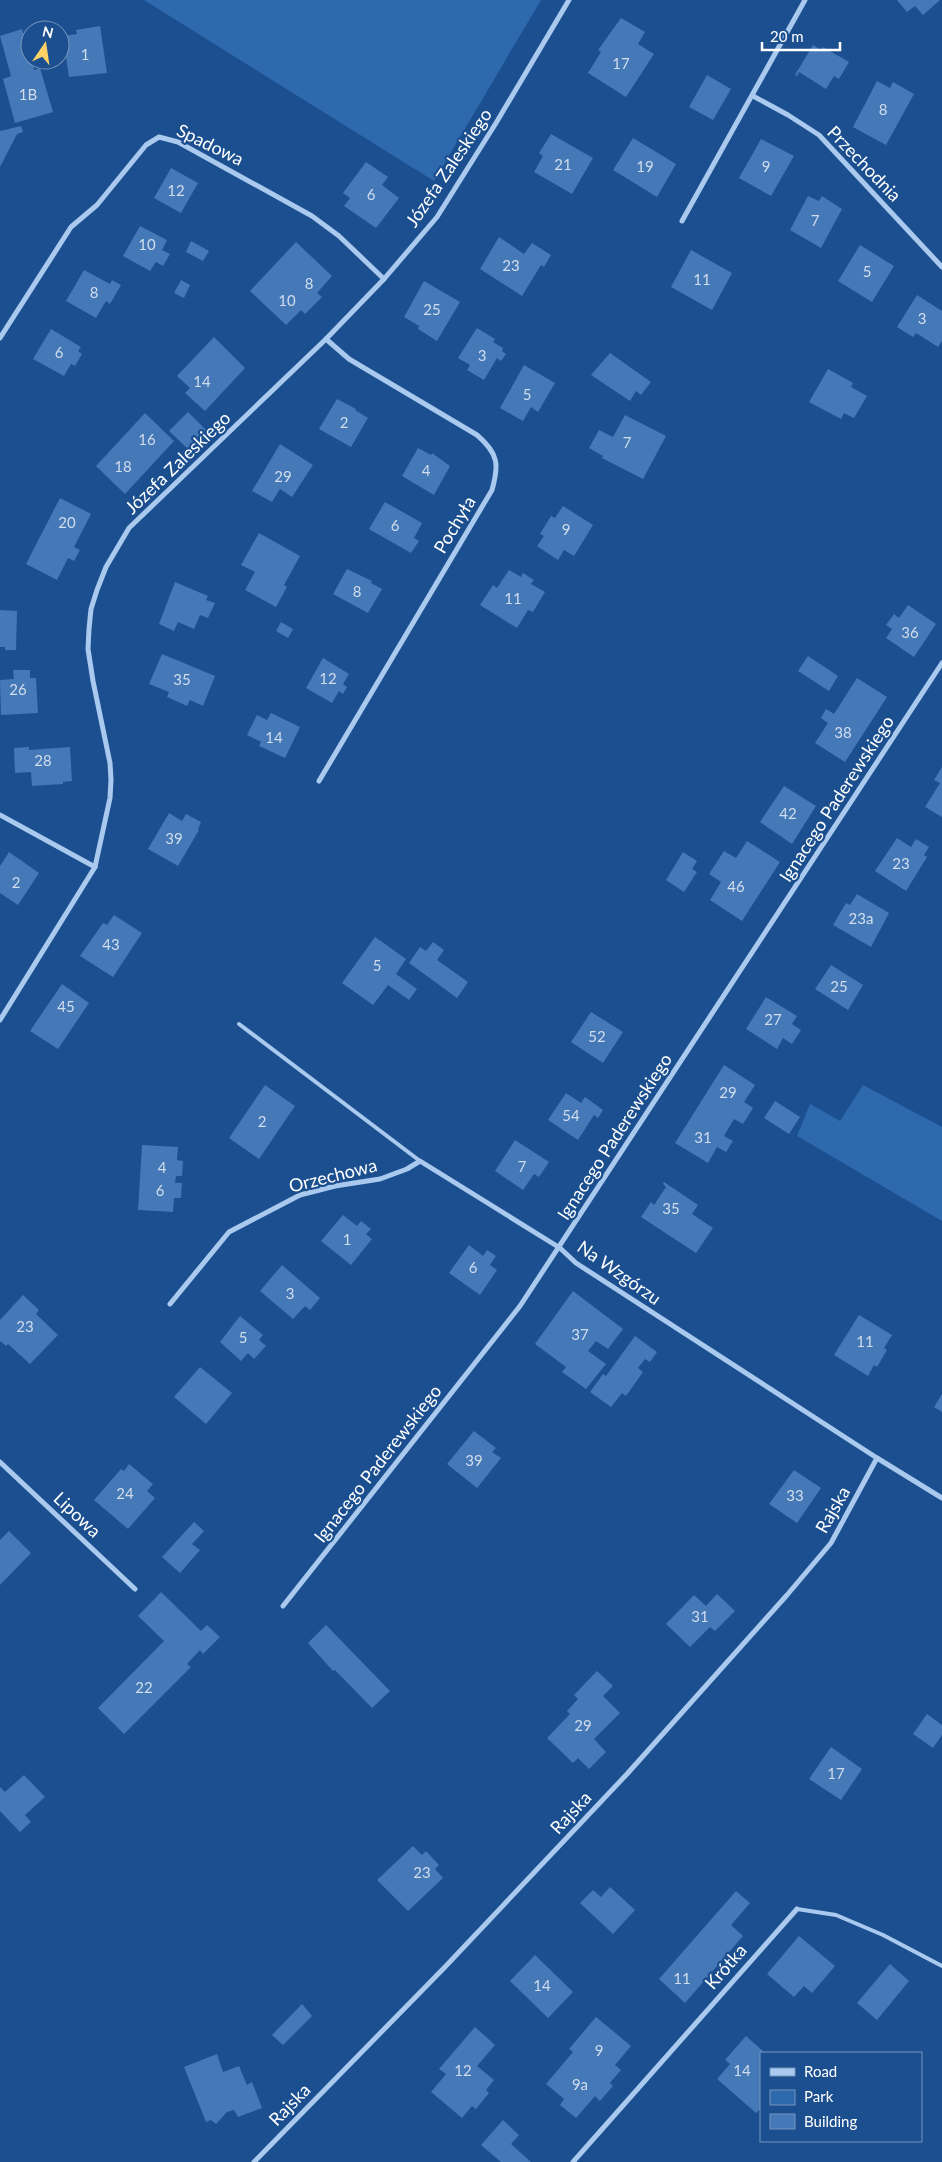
<svg xmlns="http://www.w3.org/2000/svg" width="942" height="2162" viewBox="0 0 942 2162" font-family="Lato,sans-serif">
	<style>
		.green { fill: #2e69ad }
		.building { fill: #4478b7 }
		.lines { fill: none; stroke-linecap: round; stroke-linejoin: round }
		.service { stroke: #a9c9ee; stroke-width: 4 }
		.minor { stroke: #a9c9ee; stroke-width: 5 }
		.labels { text-anchor: middle; stroke-width: 4.5; stroke-linejoin: round; paint-order: stroke }
		.number-label { font-size: 15px; fill: #d0dded }
		.street-label { font-size: 18px; fill: #fff; stroke: #1b4f8f }
	</style>
	<rect width="100%" height="100%" fill="#1b4f8f"/>
	<g class="green">
		<polygon points="144,0 541,0 434,181"/>
		<polygon points="863,1085 942,1127 942,1221 797,1136 810,1104 840,1121"/>
	</g>
	<g class="building">
		<polygon points="897,0 940,0 923,15 915,6 907,12"/>
		<polygon points="621,18 645,32 638,44 654,54 626,97 588,73 601,52 598,50"/>
		<polygon points="100,26 107,73 69,77 63,36 77,34 76,30"/>
		<polygon points="22,29 28,50 30,49 30,60 42,60 43,63 33,65 34,70 40,68 53,112 15,123 3,79 11,76 0,36"/>
		<polygon points="813,45 821,50 823,47 849,62 839,79 834,76 826,89 799,72 797,76 795,75"/>
		<polygon points="707,75 731,89 713,120 689,107"/>
		<polygon points="877,81 890,88 893,82 914,94 886,145 853,127"/>
		<polygon points="21,126 23,132 17,134 0,167 0,131"/>
		<polygon points="551,134 593,158 572,194 534,172 543,156 539,153"/>
		<polygon points="633,138 676,164 657,197 613,170"/>
		<polygon points="761,139 794,156 771,196 739,178"/>
		<polygon points="366,162 388,177 382,185 399,198 376,228 344,206 350,198 343,193"/>
		<polygon points="171,168 198,183 181,213 154,198"/>
		<polygon points="808,196 819,201 822,196 842,209 821,248 790,230"/>
		<polygon points="140,226 167,240 162,250 170,254 163,266 156,262 150,271 123,256"/>
		<polygon points="499,237 524,254 532,243 551,255 544,267 541,265 522,296 480,269"/>
		<polygon points="191,241 209,251 203,261 186,252"/>
		<polygon points="296,242 332,276 317,293 322,297 305,314 301,310 286,325 250,291"/>
		<polygon points="860,245 894,266 872,302 838,281"/>
		<polygon points="691,250 732,273 712,310 671,287"/>
		<polygon points="84,270 110,284 112,280 121,285 110,304 106,301 96,318 66,301"/>
		<polygon points="181,280 190,285 184,298 174,293"/>
		<polygon points="424,281 460,302 437,341 418,329 419,326 404,317"/>
		<polygon points="917,295 942,311 942,341 938,347 916,333 913,337 897,327"/>
		<polygon points="477,328 495,339 493,342 503,348 502,351 506,354 501,361 497,358 484,380 467,370 470,365 458,358"/>
		<polygon points="51,329 81,347 78,351 82,354 75,366 71,364 64,376 33,359"/>
		<polygon points="214,337 245,368 205,411 185,393 190,388 177,376"/>
		<polygon points="610,353 651,382 641,395 636,391 630,401 591,375"/>
		<polygon points="524,365 555,383 538,412 531,407 523,421 500,408"/>
		<polygon points="828,369 853,383 851,387 867,396 854,418 844,413 841,419 809,402"/>
		<polygon points="337,399 356,409 355,410 368,418 351,447 319,429"/>
		<polygon points="188,412 206,430 188,449 169,431"/>
		<polygon points="145,413 174,441 125,494 96,466"/>
		<polygon points="625,415 666,436 643,479 602,458 603,456 589,448 599,430 613,437"/>
		<polygon points="280,444 313,465 292,497 280,489 272,502 252,491"/>
		<polygon points="418,448 431,455 432,453 450,466 434,495 402,476"/>
		<polygon points="60,498 91,514 74,547 80,550 74,561 68,558 57,580 26,564"/>
		<polygon points="385,502 422,523 414,538 419,541 411,553 369,529"/>
		<polygon points="563,506 593,525 574,556 564,550 558,560 537,546 544,536 540,534 551,516 555,518"/>
		<polygon points="259,533 300,556 284,585 287,587 276,607 245,590 255,572 241,565"/>
		<polygon points="347,569 372,581 371,583 382,589 368,613 333,594"/>
		<polygon points="509,570 521,577 523,573 534,580 531,584 545,592 533,612 528,610 517,628 480,605 493,585 497,588"/>
		<polygon points="175,582 208,596 206,600 215,603 208,618 200,615 194,629 178,622 174,631 159,624"/>
		<polygon points="908,605 936,624 914,657 886,638 892,629 886,625 894,614 899,618"/>
		<polygon points="0,610 17,611 16,650 5,650 5,647 0,647"/>
		<polygon points="281,622 293,629 288,638 276,631"/>
		<polygon points="162,654 215,676 203,706 190,700 187,706 167,697 169,692 149,684"/>
		<polygon points="808,656 838,676 829,691 798,671"/>
		<polygon points="323,658 349,674 343,684 347,687 343,694 339,691 332,703 306,688"/>
		<polygon points="13,670 30,670 30,678 36,678 38,713 1,715 0,680 14,679"/>
		<polygon points="857,678 887,697 845,762 815,743 828,723 821,718 826,709 834,714"/>
		<polygon points="271,713 300,727 285,758 259,746 261,742 247,735 257,715 267,720"/>
		<polygon points="29,747 29,750 70,747 72,781 63,782 63,784 32,786 31,772 15,773 14,748"/>
		<polygon points="942,767 942,817 925,807 940,783 934,780"/>
		<polygon points="784,786 816,806 792,844 760,822"/>
		<polygon points="169,813 182,821 186,814 201,822 198,829 199,830 178,866 148,849"/>
		<polygon points="897,838 911,847 916,839 929,847 924,855 927,857 906,891 875,871"/>
		<polygon points="747,841 780,862 742,921 710,900 721,882 709,874 724,851 736,858"/>
		<polygon points="9,852 39,873 18,905 0,893 0,866"/>
		<polygon points="683,852 697,861 692,869 697,872 684,892 666,880"/>
		<polygon points="857,894 889,913 871,947 833,925 846,903 850,905"/>
		<polygon points="114,915 142,933 113,977 80,956 103,923 107,925"/>
		<polygon points="375,937 406,959 396,974 417,989 409,1000 388,985 373,1005 342,983"/>
		<polygon points="433,942 444,950 437,960 468,982 457,998 409,963 420,947 426,951"/>
		<polygon points="831,965 863,985 848,1010 815,989"/>
		<polygon points="62,984 89,1003 58,1049 30,1031"/>
		<polygon points="766,997 797,1016 792,1024 801,1030 792,1044 783,1038 777,1049 746,1029"/>
		<polygon points="591,1012 623,1032 603,1063 571,1042"/>
		<polygon points="724,1065 755,1085 744,1102 753,1108 743,1124 734,1119 724,1136 733,1141 726,1152 717,1147 708,1163 675,1143"/>
		<polygon points="265,1085 295,1106 259,1159 229,1138"/>
		<polygon points="566,1093 581,1103 585,1097 603,1110 598,1118 594,1115 578,1140 548,1120"/>
		<polygon points="775,1101 800,1117 789,1134 764,1118"/>
		<polygon points="515,1140 549,1162 539,1177 534,1174 523,1190 495,1171"/>
		<polygon points="142,1145 178,1147 177,1160 183,1161 182,1176 176,1176 175,1183 182,1183 181,1198 174,1198 173,1212 138,1210"/>
		<polygon points="664,1182 698,1205 692,1214 713,1228 696,1253 641,1217 651,1202 654,1205 666,1187 663,1184"/>
		<polygon points="343,1215 357,1226 361,1221 371,1229 366,1234 372,1239 351,1265 321,1241"/>
		<polygon points="469,1245 483,1256 487,1250 496,1256 490,1265 497,1270 480,1295 449,1273"/>
		<polygon points="282,1265 320,1298 310,1310 305,1306 293,1319 260,1291"/>
		<polygon points="573,1291 623,1329 608,1349 596,1341 588,1351 606,1364 586,1389 562,1372 566,1367 535,1344"/>
		<polygon points="23,1295 39,1310 36,1314 58,1335 30,1364 8,1344 6,1346 0,1341 0,1320"/>
		<polygon points="859,1315 892,1335 884,1348 887,1350 877,1367 874,1365 868,1376 834,1355"/>
		<polygon points="240,1316 263,1335 259,1340 266,1346 254,1359 248,1353 241,1361 220,1342"/>
		<polygon points="635,1336 657,1352 650,1362 645,1359 638,1368 643,1372 626,1396 622,1393 611,1407 590,1392 603,1374 606,1376"/>
		<polygon points="200,1367 232,1393 206,1424 174,1397"/>
		<polygon points="942,1394 942,1412 934,1407"/>
		<polygon points="474,1431 496,1448 492,1452 501,1458 477,1488 447,1464"/>
		<polygon points="129,1464 153,1484 147,1491 155,1498 128,1529 94,1500 121,1469 124,1471"/>
		<polygon points="794,1470 821,1488 797,1523 769,1504"/>
		<polygon points="194,1522 204,1531 192,1544 200,1550 180,1573 162,1557"/>
		<polygon points="9,1531 31,1553 0,1585 0,1540"/>
		<polygon points="161,1592 201,1631 207,1625 220,1637 203,1654 200,1650 187,1664 191,1667 124,1734 98,1708 164,1641 138,1616"/>
		<polygon points="717,1594 735,1611 715,1631 710,1627 690,1647 666,1624 694,1595 706,1606"/>
		<polygon points="326,1625 390,1691 372,1708 335,1670 333,1671 308,1643"/>
		<polygon points="597,1671 613,1686 603,1696 620,1713 594,1739 606,1752 589,1769 578,1758 573,1763 547,1738 570,1714 567,1711 578,1699 574,1695"/>
		<polygon points="927,1714 942,1725 942,1735 933,1748 913,1734"/>
		<polygon points="831,1747 862,1769 841,1800 809,1779"/>
		<polygon points="24,1775 45,1797 25,1815 31,1822 20,1832 0,1811 0,1787 5,1792"/>
		<polygon points="413,1846 422,1855 426,1851 439,1865 435,1869 443,1878 408,1911 377,1880"/>
		<polygon points="610,1887 635,1910 613,1934 580,1903 593,1890 601,1897"/>
		<polygon points="736,1891 750,1903 731,1925 743,1936 685,2003 659,1979"/>
		<polygon points="799,1936 835,1966 812,1993 804,1986 794,1997 767,1974"/>
		<polygon points="535,1955 573,1992 548,2018 510,1981"/>
		<polygon points="890,1964 909,1981 877,2020 857,2003"/>
		<polygon points="302,2004 312,2016 283,2045 272,2035"/>
		<polygon points="596,2017 631,2046 615,2065 621,2070 610,2083 613,2086 600,2101 595,2096 576,2118 560,2105 564,2099 546,2084 573,2052 569,2049"/>
		<polygon points="475,2027 495,2045 477,2066 494,2080 486,2090 489,2093 476,2109 472,2106 462,2118 431,2092 446,2074 439,2069"/>
		<polygon points="746,2036 765,2053 761,2053 761,2108 756,2113 717,2079 730,2064 725,2060"/>
		<polygon points="217,2054 223,2072 239,2066 247,2085 252,2082 262,2108 238,2117 234,2110 227,2112 216,2124 211,2120 206,2122 184,2067"/>
		<polygon points="503,2120 519,2135 511,2144 531,2162 501,2162 481,2145"/>
	</g>
	<g class="lines">
		<g class="service">
			<polyline points="239,1024 420,1161"/>
			<polyline points="797,1909 836,1915 883,1935 942,1966"/>
		</g>
		<g class="minor">
			<polyline points="753,96 788,115 819,135 942,267"/>
			<polyline points="682,221 805,0"/>
			<polyline points="0,338 71,227 97,205 146,145 159,137 178,142 312,216 339,236 384,279"/>
			<path d="M319 781 492 490C499 465 499 454 477 435L349 359 326 339"/>
			<polyline points="0,815 95,867"/>
			<polyline points="0,1020 95,867 110,798 111,780 110,763 93,681 88,649 89,629 91,609 97,590 106,567 129,528 326,339 384,279 437,217 496,123 569,0"/>
			<polyline points="170,1304 229,1232 300,1195 335,1186 380,1179 407,1169 420,1161 560,1248 576,1263 877,1458 942,1498"/>
			<polyline points="0,1462 135,1589"/>
			<polyline points="283,1606 520,1306 942,663"/>
			<polyline points="254,2162 444,1968 627,1774 787,1595 831,1543 877,1458"/>
			<polyline points="573,2162 797,1909"/>
		</g>
	</g>
	<g class="labels">
		<g class="number-label">
			<text x="85" y="60">1</text>
			<text x="621" y="69">17</text>
			<text x="28" y="100">1B</text>
			<text x="883" y="115">8</text>
			<text x="563" y="170">21</text>
			<text x="645" y="172">19</text>
			<text x="766" y="172">9</text>
			<text x="176" y="196">12</text>
			<text x="371" y="200">6</text>
			<text x="815" y="226">7</text>
			<text x="147" y="250">10</text>
			<text x="511" y="271">23</text>
			<text x="867" y="277">5</text>
			<text x="702" y="285">11</text>
			<text x="309" y="289">8</text>
			<text x="94" y="298">8</text>
			<text x="287" y="306">10</text>
			<text x="432" y="315">25</text>
			<text x="922" y="324">3</text>
			<text x="59" y="358">6</text>
			<text x="482" y="361">3</text>
			<text x="202" y="387">14</text>
			<text x="527" y="400">5</text>
			<text x="344" y="428">2</text>
			<text x="147" y="445">16</text>
			<text x="627" y="448">7</text>
			<text x="123" y="472">18</text>
			<text x="426" y="476">4</text>
			<text x="283" y="482">29</text>
			<text x="67" y="528">20</text>
			<text x="395" y="531">6</text>
			<text x="566" y="535">9</text>
			<text x="357" y="597">8</text>
			<text x="513" y="604">11</text>
			<text x="910" y="638">36</text>
			<text x="328" y="684">12</text>
			<text x="182" y="685">35</text>
			<text x="18" y="695">26</text>
			<text x="843" y="738">38</text>
			<text x="274" y="743">14</text>
			<text x="43" y="766">28</text>
			<text x="788" y="819">42</text>
			<text x="174" y="844">39</text>
			<text x="901" y="869">23</text>
			<text x="16" y="888">2</text>
			<text x="736" y="892">46</text>
			<text x="861" y="924">23a</text>
			<text x="111" y="950">43</text>
			<text x="377" y="971">5</text>
			<text x="839" y="992">25</text>
			<text x="66" y="1012">45</text>
			<text x="773" y="1025">27</text>
			<text x="597" y="1042">52</text>
			<text x="728" y="1098">29</text>
			<text x="571" y="1121">54</text>
			<text x="262" y="1127">2</text>
			<text x="703" y="1143">31</text>
			<text x="522" y="1172">7</text>
			<text x="162" y="1173">4</text>
			<text x="160" y="1196">6</text>
			<text x="671" y="1214">35</text>
			<text x="347" y="1245">1</text>
			<text x="473" y="1273">6</text>
			<text x="290" y="1299">3</text>
			<text x="25" y="1332">23</text>
			<text x="580" y="1340">37</text>
			<text x="243" y="1343">5</text>
			<text x="865" y="1347">11</text>
			<text x="474" y="1466">39</text>
			<text x="125" y="1499">24</text>
			<text x="795" y="1501">33</text>
			<text x="700" y="1622">31</text>
			<text x="144" y="1693">22</text>
			<text x="583" y="1731">29</text>
			<text x="836" y="1779">17</text>
			<text x="422" y="1878">23</text>
			<text x="682" y="1984">11</text>
			<text x="542" y="1991">14</text>
			<text x="599" y="2056">9</text>
			<text x="463" y="2076">12</text>
			<text x="742" y="2076">14</text>
			<text x="580" y="2090">9a</text>
		</g>
		<g class="street-label">
			<text transform="translate(210 145) rotate(26)" y="6">Spadowa</text>
			<text transform="translate(864 164) rotate(46)" y="6">Przechodnia</text>
			<text transform="translate(449 168) rotate(-56)" y="6">Józefa Zaleskiego</text>
			<text transform="translate(178 463) rotate(-44)" y="6">Józefa Zaleskiego</text>
			<text transform="translate(455 525) rotate(-59)" y="6">Pochyła</text>
			<text transform="translate(837 799) rotate(-57)" y="6">Ignacego Paderewskiego</text>
			<text transform="translate(615 1137) rotate(-57)" y="6">Ignacego Paderewskiego</text>
			<text transform="translate(333 1176) rotate(-14)" y="6">Orzechowa</text>
			<text transform="translate(619 1273) rotate(35)" y="6">Na Wzgórzu</text>
			<text transform="translate(378 1464) rotate(-52)" y="6">Ignacego Paderewskiego</text>
			<text transform="translate(833 1510) rotate(-60)" y="6">Rajska</text>
			<text transform="translate(77 1515) rotate(43)" y="6">Lipowa</text>
			<text transform="translate(571 1813) rotate(-47)" y="6">Rajska</text>
			<text transform="translate(726 1967) rotate(-49)" y="6">Krótka</text>
			<text transform="translate(290 2105) rotate(-46)" y="6">Rajska</text>
		</g>
	</g>
	<rect x="760" y="2052" width="162" height="90" fill="#1b4f8f" stroke="#7695bc"/>
	<rect x="770" y="2068" width="25" height="8" fill="#a9c9ee" stroke="#7695bc"/>
	<text x="804" y="2077" font-size="15" fill="#ffffff">Road</text>
	<rect x="770" y="2090" width="25" height="15" fill="#2e69ad" stroke="#7695bc"/>
	<text x="804" y="2102" font-size="15" fill="#ffffff">Park</text>
	<rect x="770" y="2114" width="25" height="15" fill="#4478b7" stroke="#7695bc"/>
	<text x="804" y="2127" font-size="15" fill="#ffffff">Building</text>
	<g transform="translate(45 45) rotate(13)"><circle r="24" fill="#1b4f8f" stroke="#7695bc"/>
	<path d="M0-4L9 19L0 12L-9 19Z" fill="#ffd166"/>
	<text y="-8" font-size="14" font-weight="bold" text-anchor="middle" fill="#ffffff">N</text>
	</g>
	<path d="M762 42v8h78v-8" fill="none" stroke="#ffffff" stroke-width="2.5"/>
	<text x="770" y="42" font-size="15" fill="#ffffff" stroke="#1b4f8f" stroke-width="4" paint-order="stroke">20 m</text>
</svg>
